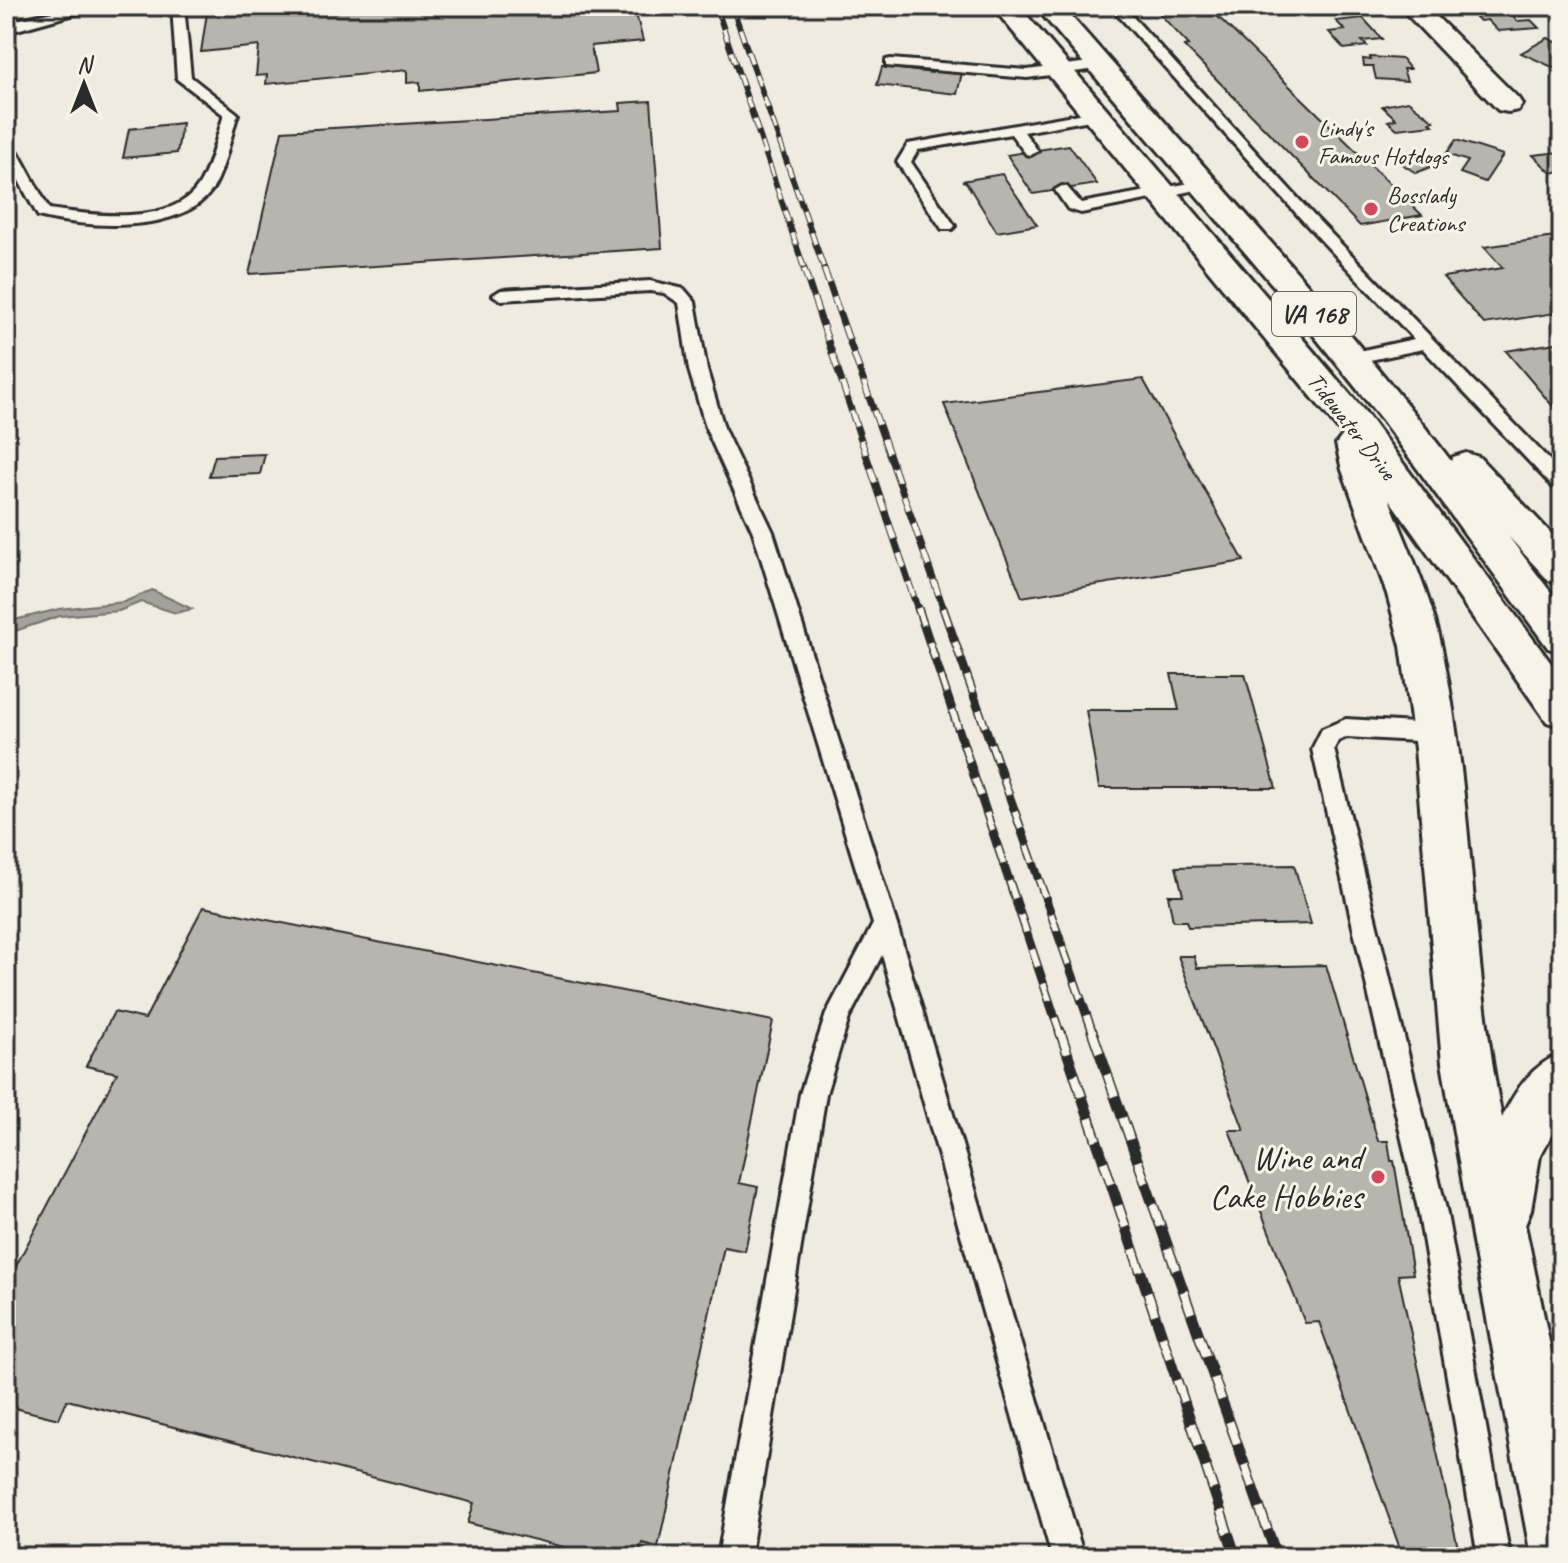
<svg xmlns="http://www.w3.org/2000/svg" width="1568" height="1563" viewBox="0 0 1568 1563" font-family="Caveat,sans-serif">
	<style>
		.water { fill: #a4a29a; stroke: #74726e; stroke-width: 2 }
		.building { fill: #b8b5ae; stroke: #2b2b2b; stroke-width: 2 }
		.lines { fill: none; stroke-linecap: round; stroke-linejoin: round }
		.service-casing { stroke: #2b2b2b; stroke-width: 6 }
		.minor-casing { stroke: #2b2b2b; stroke-width: 6 }
		.tertiary-casing { stroke: #2b2b2b; stroke-width: 6 }
		.trunk-casing { stroke: #2b2b2b; stroke-width: 6 }
		.service { fill: #f7f3e8; fill-rule: evenodd }
		.minor { fill: #f7f3e8; fill-rule: evenodd }
		.tertiary { fill: #f7f3e8; fill-rule: evenodd }
		.trunk { fill: #f7f3e8; fill-rule: evenodd }
		.rail-far3-casing { stroke: #2b2b2b; stroke-width: 6 }
		.rail-far2-casing { stroke: #2b2b2b; stroke-width: 7 }
		.rail-far1-casing { stroke: #2b2b2b; stroke-width: 9 }
		.rail-casing { stroke: #2b2b2b; stroke-width: 11 }
		.rail-far3 { stroke: #f7f3e8; stroke-width: 4; stroke-dasharray: 12; stroke-linecap: butt }
		.rail-far2 { stroke: #f7f3e8; stroke-width: 5; stroke-dasharray: 15; stroke-linecap: butt }
		.rail-far1 { stroke: #f7f3e8; stroke-width: 6; stroke-dasharray: 18; stroke-linecap: butt }
		.rail { stroke: #f7f3e8; stroke-width: 8; stroke-dasharray: 23; stroke-linecap: butt }
		.poi-dot { fill: #d1495b; stroke: #f7f3e8; stroke-width: 3 }
		.labels { text-anchor: middle; stroke-width: 6; stroke-linejoin: round; paint-order: stroke }
		.far-poi-label { font-size: 24px; fill: #2b2b2b; stroke: #f7f3e8; text-anchor: start }
		.far-street-label { font-size: 24px; fill: #2b2b2b; stroke: #f7f3e8 }
		.shield { fill: #f7f3e8; stroke: #686764; stroke-width: 2 }
		.shield-label { font-size: 26px; font-weight: bold; fill: #2b2b2b }
		.near-poi-label { font-size: 34px; fill: #2b2b2b; stroke: #f7f3e8; text-anchor: end }
	</style>
	<rect width="100%" height="100%" fill="#efebe0"/>
	<filter id="ink" filterUnits="userSpaceOnUse"><feTurbulence type="fractalNoise" baseFrequency=".0125" numOctaves="2"/><feDisplacementMap in="SourceGraphic" scale="16" xChannelSelector="R" yChannelSelector="G"/><feConvolveMatrix kernelMatrix="1 2 1 2 8 2 1 2 1" color-interpolation-filters="sRGB"/></filter>
	<g filter="url(#ink)">
		<polygon class="water" points="152,590 192,609 176,613 141,602 119,611 60,616 6,634 6,622 59,609 124,602"/>
		<g class="building">
			<polygon points="208,6 634,6 643,41 591,46 596,73 420,91 420,82 407,83 407,70 266,84 267,75 256,76 259,46 201,52"/>
			<polygon points="1187,6 1207,6 1422,215 1360,226 1184,46 1189,45 1157,11"/>
			<polygon points="1227,6 1264,6 1266,9 1234,12"/>
			<polygon points="1529,6 1537,14 1512,16 1517,21 1531,20 1539,28 1498,31 1487,20 1480,21 1473,14 1480,13 1477,10"/>
			<polygon points="1363,18 1382,39 1362,41 1367,46 1344,49 1329,32 1345,30 1336,21"/>
			<polygon points="1548,38 1562,45 1562,69 1559,70 1521,53"/>
			<polygon points="1370,57 1402,59 1410,69 1403,69 1407,81 1376,79 1373,66 1364,66 1363,59 1371,60"/>
			<polygon points="882,67 932,73 933,70 962,73 957,94 877,85"/>
			<polygon points="651,101 662,248 249,274 282,131 621,111 620,103"/>
			<polygon points="1408,101 1434,121 1430,122 1433,125 1397,129 1388,121 1396,119 1382,106"/>
			<polygon points="182,123 177,153 123,158 129,129"/>
			<polygon points="1456,140 1503,155 1485,182 1460,173 1468,161 1446,154"/>
			<polygon points="1069,145 1097,184 1033,194 1007,155"/>
			<polygon points="1562,148 1562,171 1551,173 1533,155 1560,152 1557,149"/>
			<polygon points="1415,153 1435,165 1416,173 1397,161"/>
			<polygon points="1002,174 1037,225 997,232 966,182 962,181"/>
			<polygon points="1562,236 1562,312 1484,324 1443,277 1503,268 1484,247"/>
			<polygon points="1562,342 1562,417 1506,351"/>
			<polygon points="1143,379 1244,561 1022,597 944,404"/>
			<polygon points="265,454 260,474 209,476 215,456"/>
			<polygon points="1171,674 1245,674 1276,788 1099,788 1086,710 1179,710"/>
			<polygon points="1294,865 1311,924 1188,927 1186,921 1173,921 1168,895 1183,895 1176,867"/>
			<polygon points="203,907 773,1021 739,1183 758,1187 745,1251 724,1247 658,1547 642,1543 638,1557 603,1557 468,1523 474,1503 67,1400 59,1419 6,1406 6,1285 117,1073 86,1066 114,1012 145,1019"/>
			<polygon points="1178,956 1194,956 1197,968 1326,965 1378,1141 1388,1141 1391,1161 1394,1161 1413,1274 1398,1275 1460,1557 1403,1557 1319,1322 1305,1323 1229,1130 1244,1130"/>
		</g>
		<g class="lines">
			<defs>
				<g id="service">
					<polygon points="80,6 103,6 6,33 6,24 12,21"/>
					<path d="M172 6H184L191 77 238 114C231 134 224 173 212 190 180 235 85 228 38 216L6 157V148L18 152 49 209C90 215 173 227 199 185 210 168 217 135 224 115L177 79Z"/>
					<polygon points="1110,6 1123,6 1314,216 1562,473 1562,491 1555,489 1423,349 1351,364 1345,362 1343,358 1345,354 1414,339 1304,222"/>
					<polygon points="891,59 1027,70 1097,61 1104,65 1097,69 1027,78 886,66 886,60"/>
					<polygon points="1096,111 1101,112 1101,118 1024,132 1038,151 1031,155 1026,154 1011,134 918,150 911,162 955,226 952,229 942,229 897,162 908,144"/>
					<polygon points="1201,181 1208,185 1206,188 1081,213 1068,209 1055,190 1062,186 1067,187 1081,203"/>
					<polygon points="650,281 684,289 695,302 707,370 725,431 773,532 897,925 1084,1557 1052,1557 882,955 849,1018 826,1094 750,1557 718,1557 800,1094 826,1014 873,924 753,532 707,431 689,370 679,303 664,293 650,291 501,300 493,295 501,290"/>
					<polygon points="1346,719 1433,724 1441,727 1444,733 1441,739 1433,742 1347,737 1338,741 1334,749 1446,1209 1510,1557 1478,1557 1418,1209 1312,749 1322,729"/>
				</g>
				<polygon id="minor" points="1399,6 1426,6 1518,98 1522,104 1518,110 1508,112 1498,110"/>
				<polygon id="tertiary" points="1502,1220 1521,1229 1530,1248 1562,1405 1562,1557 1531,1556 1474,1248 1483,1229"/>
				<g id="trunk">
					<path d="M992 6H1019L1365 412 1562 678V727L1547 722 1389 499C1408 548 1431 596 1442 648 1474 803 1471 963 1502 1118 1516 1089 1532 1065 1562 1053V1116L1540 1156 1531 1210 1525 1225 1530 1248 1521 1267 1502 1276 1483 1267 1474 1248 1442 1063 1415 749 1401 646 1387 594 1342 470 1336 444 1343 435Z"/>
					<path d="M1035 6H1062C1193 156 1330 302 1451 461L1453 457 1466 453 1479 457 1562 545V585L1548 580 1508 536 1562 607V653L1548 648 1382 420 1283 297Z"/>
				</g>
			</defs>
			<use href="#service" class="service-casing"/>
			<use href="#minor" class="minor-casing"/>
			<use href="#tertiary" class="tertiary-casing"/>
			<use href="#trunk" class="trunk-casing"/>
			<use href="#service" class="service"/>
			<use href="#minor" class="minor"/>
			<use href="#tertiary" class="tertiary"/>
			<use href="#trunk" class="trunk"/>
			<defs>
				<g id="rail-far3">
					<polyline points="716,6 805,271"/>
					<polyline points="732,6 825,271"/>
				</g>
				<g id="rail-far2">
					<polyline points="804,269 918,610"/>
					<polyline points="824,269 944,610"/>
				</g>
				<g id="rail-far1">
					<polyline points="918,608 1060,1033"/>
					<polyline points="943,608 1093,1033"/>
				</g>
				<g id="rail">
					<polyline points="1060,1031 1236,1557"/>
					<polyline points="1092,1031 1277,1557"/>
				</g>
			</defs>
			<use href="#rail-far3" class="rail-far3-casing"/>
			<use href="#rail-far2" class="rail-far2-casing"/>
			<use href="#rail-far1" class="rail-far1-casing"/>
			<use href="#rail" class="rail-casing"/>
			<use href="#rail-far3" class="rail-far3"/>
			<use href="#rail-far2" class="rail-far2"/>
			<use href="#rail-far1" class="rail-far1"/>
			<use href="#rail" class="rail"/>
		</g>
	</g>
	<g class="poi-dot">
		<circle cx="1302" cy="142" r="8"/>
		<circle cx="1371" cy="209" r="8"/>
		<circle cx="1378" cy="1177" r="8"/>
	</g>
	<g class="labels">
		<g class="far-poi-label">
			<text x="1318" y="136">Lindy's<tspan x="1318" dy="28">Famous Hotdogs</tspan></text>
			<text x="1387" y="203">Bosslady<tspan x="1387" dy="28">Creations</tspan></text>
		</g>
		<g class="far-street-label">
			<text transform="translate(1352 426) rotate(52)" y="8">Tidewater Drive</text>
		</g>
		<rect class="shield" x="1272" y="292" width="84" height="44" rx="6"/>
		<g class="shield-label">
			<text x="1314" y="323">VA 168</text>
		</g>
		<g class="near-poi-label">
			<text x="1362" y="1169">Wine and<tspan x="1362" dy="39">Cake Hobbies</tspan></text>
		</g>
	</g>
	<rect width="1568" height="1563" fill="none" stroke="#f7f3e8" stroke-width="32"/>
	<rect x="16" y="16" width="1536" height="1531" fill="none" stroke="#2b2b2b" stroke-width="3" filter="url(#ink)"/>
	<g transform="translate(84 84)" stroke="#f7f3e8" stroke-width="6" paint-order="stroke">
	<path d="M0-6L14 30L0 20L-14 30Z" fill="#2b2b2b"/>
	<text y="-12" font-size="22" font-weight="bold" text-anchor="middle" fill="#2b2b2b">N</text>
	</g>
</svg>
